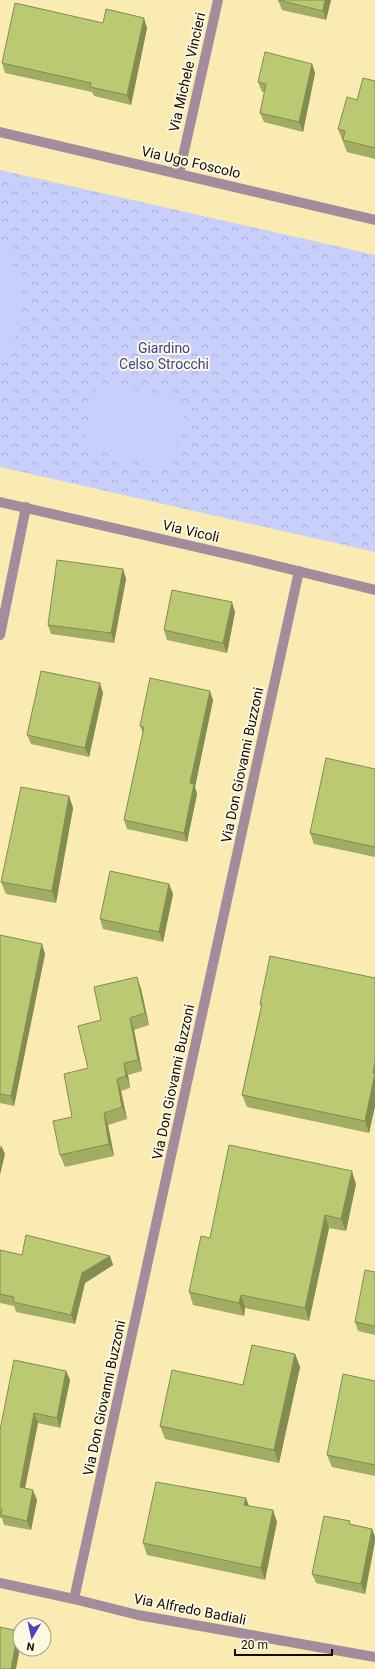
<svg xmlns="http://www.w3.org/2000/svg" width="375" height="1669" viewBox="0 0 375 1669" font-family="Roboto,sans-serif">
	<style>
		.park { fill: url(#park-crowns) }
		.garden { fill: #c7cffa }
		.lines { fill: none; stroke-linecap: round; stroke-linejoin: round }
		.minor { stroke: #a38d9d; stroke-width: 10 }
		.wall { fill: #a1ad62 }
		.shaded-wall { fill: #838d50 }
		.building { fill: #bbc972; stroke: #838d50 }
		.labels { text-anchor: middle; stroke-width: 4; stroke-linejoin: round; paint-order: stroke }
		.street-label { font-size: 14px; fill: #120d00; stroke: #fdf8e1 }
		.park-label { font-size: 14px; fill: #3f439d; stroke: #fdf8e1 }
	</style>
	<defs>
		<pattern id="park-crowns" width="20" height="18" patternUnits="userSpaceOnUse"><rect width="20" height="18" fill="#c7cffa"/><path d="M2 6a3 3 0 1 1 6 0M12 15a3 3 0 1 1 6 0" fill="none" stroke="#aab1d4"/></pattern>
	</defs>
	<rect width="100%" height="100%" fill="#f9ebb1"/>
	<polygon class="park" points="0,170 375,255 375,552 0,467"/>
	<g class="garden">
		<path d="M0 238C5 244 7 251 10 258 29 295 23 329 0 363Z"/>
		<polygon points="99,382 187,403 171,470 83,447"/>
	</g>
	<g class="lines">
		<g class="minor">
			<polyline points="0,132 375,220"/>
			<polyline points="179,174 218,0"/>
			<polyline points="0,502 253,560 375,590"/>
			<polyline points="0,635 26,507"/>
			<polyline points="0,1583 74,1599 138,1615 375,1657"/>
			<polyline points="74,1599 299,571"/>
		</g>
	</g>
	<g class="wall">
		<polygon points="278,0 331,0 326,20 282,10"/>
		<polygon points="103,23 147,28 131,105 94,96 92,92 5,73 2,63"/>
		<polygon points="312,64 315,73 303,132 264,122 260,113 265,92 262,92 258,82"/>
		<polygon points="375,81 375,159 347,152 338,129 357,100"/>
		<polygon points="123,569 126,579 114,643 51,634 48,625"/>
		<polygon points="235,612 227,653 167,640 164,630"/>
		<polygon points="103,693 89,757 31,744 27,735"/>
		<polygon points="213,700 195,787 197,794 187,842 127,829 124,820 143,733 140,726"/>
		<polygon points="375,769 375,857 314,844 310,833"/>
		<polygon points="69,796 73,808 56,903 6,894 1,882"/>
		<polygon points="169,884 173,894 163,942 103,929 100,919"/>
		<polygon points="0,935 45,954 14,1106 0,1103"/>
		<polygon points="137,977 141,989 149,1025 134,1030 142,1071 128,1075 130,1088 121,1091 127,1119 108,1125 114,1156 65,1167 60,1155 88,1068 101,1020"/>
		<polygon points="375,978 375,1106 369,1133 247,1107 242,1095 261,1007 260,1004"/>
		<polygon points="356,1184 346,1231 329,1228 309,1321 245,1308 244,1316 193,1305 189,1292 210,1238"/>
		<polygon points="0,1250 22,1255 110,1256 113,1265 85,1283 75,1324 16,1312 14,1306 0,1303"/>
		<polygon points="375,1272 375,1335 358,1331 355,1322"/>
		<polygon points="295,1354 300,1367 279,1463 165,1439 160,1426 243,1385"/>
		<polygon points="66,1371 70,1380 60,1428 38,1423 25,1489 37,1500 31,1530 4,1525 2,1518 0,1518 0,1430"/>
		<polygon points="375,1381 375,1476 332,1467 327,1455"/>
		<polygon points="246,1498 249,1506 277,1522 265,1580 147,1555 143,1543"/>
		<polygon points="351,1524 372,1529 375,1537 375,1541 365,1594 316,1583 312,1574"/>
	</g>
	<g class="shaded-wall">
		<polygon points="325,0 331,0 326,20 323,11"/>
		<polygon points="144,18 147,28 131,105 127,95"/>
		<polygon points="312,64 315,73 303,132 299,122"/>
		<polygon points="123,569 126,579 114,643 111,633"/>
		<polygon points="232,602 235,612 227,653 223,643"/>
		<polygon points="100,683 103,693 89,757 85,748"/>
		<polygon points="210,691 213,700 195,787 197,794 187,842 184,833 190,783"/>
		<polygon points="69,796 73,808 56,903 52,891"/>
		<polygon points="169,884 173,894 163,942 159,932"/>
		<polygon points="42,944 45,954 14,1106 11,1096"/>
		<polygon points="137,977 141,989 149,1025 145,1013"/>
		<polygon points="130,1018 134,1030 142,1071 138,1060"/>
		<polygon points="375,1062 375,1106 369,1133 365,1121"/>
		<polygon points="124,1063 128,1075 130,1088 126,1076"/>
		<polygon points="117,1079 121,1091 127,1119 122,1107"/>
		<polygon points="104,1113 108,1125 114,1156 109,1144"/>
		<polygon points="1,1145 5,1154 0,1175 0,1149"/>
		<polygon points="352,1171 356,1184 346,1231 341,1219"/>
		<polygon points="325,1215 329,1228 309,1321 305,1308"/>
		<polygon points="110,1256 113,1265 85,1283 75,1324 71,1315 82,1273"/>
		<polygon points="241,1295 245,1308 244,1316 239,1303"/>
		<polygon points="295,1354 300,1367 279,1463 274,1450"/>
		<polygon points="66,1371 70,1380 60,1428 57,1418"/>
		<polygon points="34,1413 38,1423 23,1497 20,1487"/>
		<polygon points="33,1490 37,1500 31,1530 27,1521"/>
		<polygon points="246,1498 250,1510 244,1505"/>
		<polygon points="273,1510 277,1522 265,1580 261,1568"/>
		<polygon points="372,1529 375,1537 375,1541 365,1594 361,1584"/>
		<polygon points="18,1631 20,1637 20,1648 16,1669 11,1669"/>
	</g>
	<g class="building">
		<polygon points="278,0 325,0 323,11"/>
		<polygon points="15,3 103,23 106,9 144,18 127,95 90,87 91,83 2,63"/>
		<polygon points="265,52 312,64 299,122 260,113 266,84 258,82"/>
		<polygon points="363,78 375,81 375,148 343,140 345,131 338,129 347,97 357,100"/>
		<polygon points="57,560 123,569 111,633 48,625"/>
		<polygon points="172,590 232,602 223,643 164,630"/>
		<polygon points="41,671 100,683 85,748 27,735"/>
		<polygon points="150,678 210,691 190,783 194,784 184,833 124,820 144,727 140,726"/>
		<polygon points="326,758 375,769 375,847 310,833"/>
		<polygon points="21,787 69,796 52,891 1,882"/>
		<polygon points="110,871 169,884 159,932 100,919"/>
		<polygon points="0,935 42,944 11,1096 0,1094"/>
		<polygon points="270,956 375,978 375,1062 373,1073 375,1073 365,1121 242,1095 262,1004 260,1004"/>
		<polygon points="137,977 145,1013 130,1018 138,1060 124,1063 126,1076 117,1079 122,1107 104,1113 109,1144 60,1155 53,1121 72,1117 64,1074 88,1068 78,1026 101,1020 94,987"/>
		<polygon points="229,1145 352,1171 341,1219 325,1215 305,1308 241,1295 239,1303 189,1292 201,1236 210,1238"/>
		<polygon points="26,1235 110,1256 82,1273 71,1315 13,1302 14,1297 0,1294 0,1250 22,1255"/>
		<polygon points="365,1270 375,1272 375,1326 355,1322"/>
		<polygon points="252,1345 295,1354 274,1450 160,1426 172,1370 243,1385"/>
		<polygon points="14,1360 66,1371 57,1418 34,1413 20,1487 33,1490 27,1521 1,1515 2,1510 0,1509 0,1430"/>
		<polygon points="343,1374 375,1381 375,1465 327,1455"/>
		<polygon points="156,1482 246,1498 244,1505 273,1510 261,1568 143,1543"/>
		<polygon points="324,1516 350,1521 349,1524 372,1529 361,1584 312,1574"/>
		<polygon points="0,1627 18,1631 11,1669 0,1669"/>
	</g>
	<g class="labels">
		<g class="street-label">
			<text transform="translate(187 72) rotate(-77)" y="5">Via Michele Vincieri</text>
			<text transform="translate(191 162) rotate(13)" y="5">Via Ugo Foscolo</text>
			<text transform="translate(191 531) rotate(13)" y="5">Via Vicoli</text>
			<text transform="translate(242 765) rotate(-78)" y="5">Via Don Giovanni Buzzoni</text>
			<text transform="translate(173 1082) rotate(-78)" y="5">Via Don Giovanni Buzzoni</text>
			<text transform="translate(104 1398) rotate(-78)" y="5">Via Don Giovanni Buzzoni</text>
			<text transform="translate(190 1609) rotate(11)" y="5">Via Alfredo Badiali</text>
		</g>
		<g class="park-label">
			<text x="164" y="353">Giardino<tspan x="164" dy="16">Celso Strocchi</tspan></text>
		</g>
	</g>
	<g transform="translate(32 1637) rotate(189)"><circle r="19" fill="#fdf8e1" stroke="#9f9a87"/>
	<path d="M0-3L7 15L0 10L-7 15Z" fill="#4647bd"/>
	<text y="-6" font-size="11" font-weight="bold" text-anchor="middle" fill="#120d00">N</text>
	</g>
	<path d="M235 1649v6h97v-6" fill="none" stroke="#120d00" stroke-width="2"/>
	<text x="241" y="1649" font-size="12" fill="#120d00" stroke="#fdf8e1" stroke-width="3" paint-order="stroke">20 m</text>
</svg>
